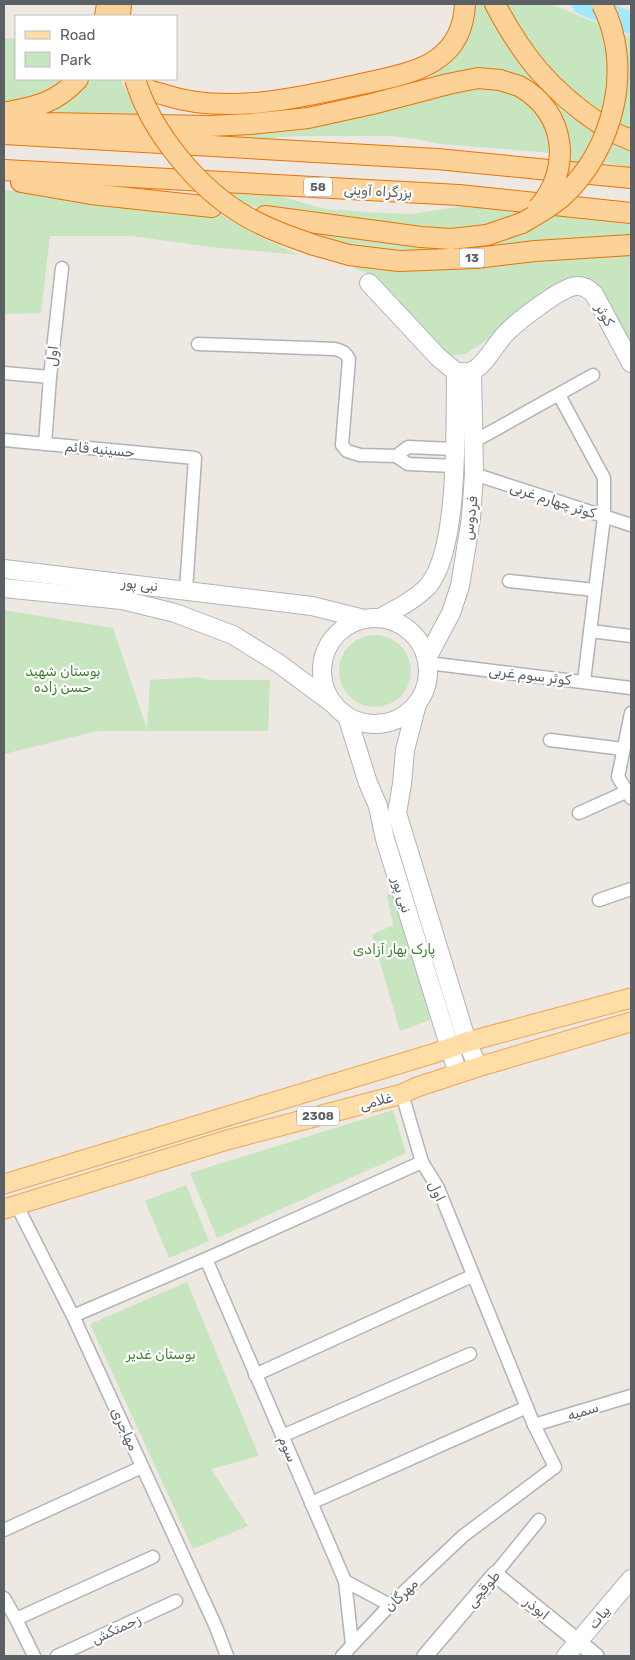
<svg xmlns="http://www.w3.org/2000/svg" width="635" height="1660" viewBox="0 0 635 1660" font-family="Rubik,Vazirmatn,sans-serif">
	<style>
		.green { fill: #c7e5bf }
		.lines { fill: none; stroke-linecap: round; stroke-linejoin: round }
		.river { stroke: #a2e9fe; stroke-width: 22 }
		.minor-casing { stroke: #b0b4b7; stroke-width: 15 }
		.tertiary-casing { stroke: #b0b4b7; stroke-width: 18 }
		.secondary-casing { stroke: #afb4b7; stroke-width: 20 }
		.primary-casing { stroke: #efa559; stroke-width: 21 }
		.trunk-casing { stroke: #ec7103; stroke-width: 22 }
		.minor { stroke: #fff; stroke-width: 12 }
		.tertiary { stroke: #fff; stroke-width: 15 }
		.secondary { stroke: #fff; stroke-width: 18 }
		.primary { stroke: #fedda7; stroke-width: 19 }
		.trunk { stroke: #fcd299; stroke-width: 20 }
		.trunk-bridge-casing { stroke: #ec7103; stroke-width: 22; stroke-linecap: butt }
		.trunk-bridge { stroke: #fcd299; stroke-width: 20 }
		.labels { text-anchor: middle; stroke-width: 4.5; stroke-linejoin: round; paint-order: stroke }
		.shield { fill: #fff; stroke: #8c9092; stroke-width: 1 }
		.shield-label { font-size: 12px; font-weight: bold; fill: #5a6063 }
		.street-label { font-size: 14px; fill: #5a6063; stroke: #fff }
		.park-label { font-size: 14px; fill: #418034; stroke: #fff }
	</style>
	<rect width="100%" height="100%" fill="#ede8e2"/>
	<g class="green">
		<path d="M475 4H489L601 131 575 175 564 159 528 89 436 83 430 71C458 50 475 43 475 4Z"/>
		<polygon points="502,4 550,4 605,26 612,63 605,118 551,76"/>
		<polygon points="617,31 631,37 631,133 615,125"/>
		<polygon points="16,38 16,79 73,79 62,89 4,105 4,39"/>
		<polygon points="84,79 120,79 142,121 24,114"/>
		<polygon points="473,83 524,96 547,128 553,153 440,144 416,139 392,136 302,136 279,137 264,140 176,136"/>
		<polygon points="611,135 631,147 631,167 598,162"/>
		<polygon points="224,189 268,193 325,209 381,213 412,214 464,206 534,209 465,234 286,215 248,205"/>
		<polygon points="4,190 192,209 220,214 254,234 299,255 211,247 131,236 50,236 41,313 4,314"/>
		<polygon points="553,210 631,221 631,238 472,250 373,252 285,228 424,242"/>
		<polygon points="631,251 631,352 575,281 466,354 446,356 367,273 355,269 355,264"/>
		<polygon points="4,610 113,628 147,729 150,680 199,677 209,680 270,680 268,731 97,731 4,754"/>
		<circle cx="375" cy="671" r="36"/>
		<polygon points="398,889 430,1020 400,1031 372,935 393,925 387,895"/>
		<polygon points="393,1110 406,1153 217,1238 190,1173"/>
		<polygon points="186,1185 209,1241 169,1258 145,1201"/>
		<polygon points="187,1282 259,1456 211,1469 248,1526 193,1549 90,1324"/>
	</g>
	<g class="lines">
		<polyline class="river" points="583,4 631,23"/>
		<defs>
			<g id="minor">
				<path d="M198 344 335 349C342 351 345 352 349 359L342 445 347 451 360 455 396 456 408 464 454 466"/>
				<polyline points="4,373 50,377"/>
				<polyline points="559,395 604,478 604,517 584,681"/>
				<polyline points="4,440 195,458 186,590"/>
				<polyline points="473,442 593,375"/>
				<polyline points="45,444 50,377 62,268"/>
				<polyline points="396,456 408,447 454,449"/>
				<polyline points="474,474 631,525"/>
				<polyline points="509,581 595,590"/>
				<polyline points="590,631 631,636"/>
				<polyline points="428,663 631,688"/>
				<polyline points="631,713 618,777 631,798"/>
				<polyline points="550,740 623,749"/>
				<polyline points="579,813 628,791"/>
				<polyline points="599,900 631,889"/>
				<polyline points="16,1204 73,1316 216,1627 227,1656"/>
				<polyline points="206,1259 345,1581 352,1644"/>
				<polyline points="73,1316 206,1259 422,1162"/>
				<polyline points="255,1375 472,1276"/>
				<polyline points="534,1425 631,1396"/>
				<polyline points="282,1436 470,1354"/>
				<polyline points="311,1503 527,1407"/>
				<polyline points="4,1530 142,1467"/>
				<polyline points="495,1574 539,1520"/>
				<polyline points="345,1581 390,1605"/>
				<polyline points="4,1598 16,1619 34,1656"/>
				<polyline points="16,1619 153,1557"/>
				<polyline points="57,1656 176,1601"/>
				<polyline points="342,1656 390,1605 463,1536 555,1467 534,1425 438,1188 422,1162 402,1094"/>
			</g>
			<polyline id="tertiary" points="425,1656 495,1574 596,1656"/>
			<g id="secondary">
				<path d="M369 283 438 357 456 372C461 372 468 373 472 371 485 366 496 343 506 333 517 322 562 286 577 286 585 286 588 289 594 294L631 363"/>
				<polyline points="4,569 312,606 364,619"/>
				<polyline points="4,588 122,600 175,613 233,635 278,663 332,703"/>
				<circle cx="375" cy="671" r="53"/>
				<path d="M380 618C396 609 415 600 428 586 460 549 455 422 456 372"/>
				<polyline points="427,658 451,613 460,586 471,518 474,474 472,371"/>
				<polyline points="417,704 405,750 402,784 397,813 467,1042 478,1067"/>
				<polyline points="347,716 368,783 378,806 385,839 458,1074"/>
				<polyline points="566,1656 631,1579"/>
			</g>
			<g id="primary">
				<polyline points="4,1184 435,1053 467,1042 631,998"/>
				<polyline points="4,1209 227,1140 402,1094 417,1087 478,1067 631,1022"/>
			</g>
			<g id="trunk">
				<path d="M495 4C523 57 550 90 600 124"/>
				<polyline points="105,16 107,4"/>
				<polyline points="120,16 121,4"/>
				<path d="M136 79C139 82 143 87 147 89 152 92 159 93 165 95 226 115 300 98 361 84 384 79 418 73 437 59 456 46 464 26 465 4"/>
				<path d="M7 112C37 107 57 102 78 79"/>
				<polyline points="4,118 45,123 210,126 250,124 308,118 372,104 448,84 478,78 500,80"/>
				<polyline points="4,134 437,159 631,178"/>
				<polyline points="617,134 631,140"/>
				<polyline points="4,170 459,195 631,213"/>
				<polyline points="21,182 91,194 212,207"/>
				<polyline points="265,216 421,237 451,239 487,235 522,223"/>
				<polyline points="314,245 349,255 399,261 476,258 535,251 631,245"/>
			</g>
		</defs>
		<use href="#minor" class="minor-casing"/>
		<use href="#tertiary" class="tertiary-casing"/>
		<use href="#secondary" class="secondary-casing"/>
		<use href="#primary" class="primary-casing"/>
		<use href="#trunk" class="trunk-casing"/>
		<use href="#minor" class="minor"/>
		<use href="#tertiary" class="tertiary"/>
		<use href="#secondary" class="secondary"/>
		<use href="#primary" class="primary"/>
		<use href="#trunk" class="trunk"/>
		<defs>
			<g id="trunk-bridge">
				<path d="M135 79C151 132 198 189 247 217 268 229 291 237 314 245"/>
				<path d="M500 80C506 82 513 84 519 86 567 112 572 170 538 208"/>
				<path d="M522 223C536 215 551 207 563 196 614 148 634 68 602 4"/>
			</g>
		</defs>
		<use href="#trunk-bridge" class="trunk-bridge-casing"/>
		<use href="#trunk-bridge" class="trunk-bridge"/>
	</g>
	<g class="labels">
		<g class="shield">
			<rect x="304" y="177.5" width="28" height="19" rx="4"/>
			<rect x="459.5" y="248.5" width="25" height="19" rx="4"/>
			<rect x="297" y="1106.5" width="42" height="19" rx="4"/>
		</g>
		<g class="shield-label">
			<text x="318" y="191">58</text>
			<text x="472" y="262">13</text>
			<text x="318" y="1120">2308</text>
		</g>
		<g class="street-label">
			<text transform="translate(378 191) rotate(3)" y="5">بزرگراه آوینی</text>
			<text transform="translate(605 315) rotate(62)" y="5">کوثر</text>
			<text transform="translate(52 356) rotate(-84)" y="5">اول</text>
			<text transform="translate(100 449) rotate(5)" y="5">حسینیه قائم</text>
			<text transform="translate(553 500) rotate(18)" y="5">کوثر چهارم غربی</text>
			<text transform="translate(470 518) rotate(-83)" y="5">فردوس</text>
			<text transform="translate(140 584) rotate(7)" y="5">نبی پور</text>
			<text transform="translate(530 675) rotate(7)" y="5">کوثر سوم غربی</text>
			<text transform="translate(402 895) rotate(73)" y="5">نبی پور</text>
			<text transform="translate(376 1101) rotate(-15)" y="5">غلامی</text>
			<text transform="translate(437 1191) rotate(64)" y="5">اول</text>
			<text transform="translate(583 1411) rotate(-17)" y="5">سمیه</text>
			<text transform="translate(125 1429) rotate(65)" y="5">مهاجری</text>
			<text transform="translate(288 1449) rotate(67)" y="5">سوم</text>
			<text transform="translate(483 1589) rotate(-50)" y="5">طوقچی</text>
			<text transform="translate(401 1595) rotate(-44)" y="5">مهرگان</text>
			<text transform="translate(537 1608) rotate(39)" y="5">ابوذر</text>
			<text transform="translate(599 1617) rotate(-50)" y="5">بیات</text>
			<text transform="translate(116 1629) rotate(-25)" y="5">زحمتکش</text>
		</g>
		<g class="park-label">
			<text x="63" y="676">بوستان شهید<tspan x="63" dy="16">حسن زاده</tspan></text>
			<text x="394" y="954">پارک بهار آزادی</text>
			<text x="161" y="1359">بوستان غدیر</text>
		</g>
	</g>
	<rect width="635" height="1660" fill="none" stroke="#5a6063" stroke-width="10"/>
	<rect x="15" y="15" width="162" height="65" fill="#ffffff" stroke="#bdbfc1"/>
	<rect x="25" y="31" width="25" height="8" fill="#fedda7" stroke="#bdbfc1"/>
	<text x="60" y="40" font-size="15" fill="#5a6063">Road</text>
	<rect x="25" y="52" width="25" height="15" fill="#c7e5bf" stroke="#bdbfc1"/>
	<text x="60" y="65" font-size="15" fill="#5a6063">Park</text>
</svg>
